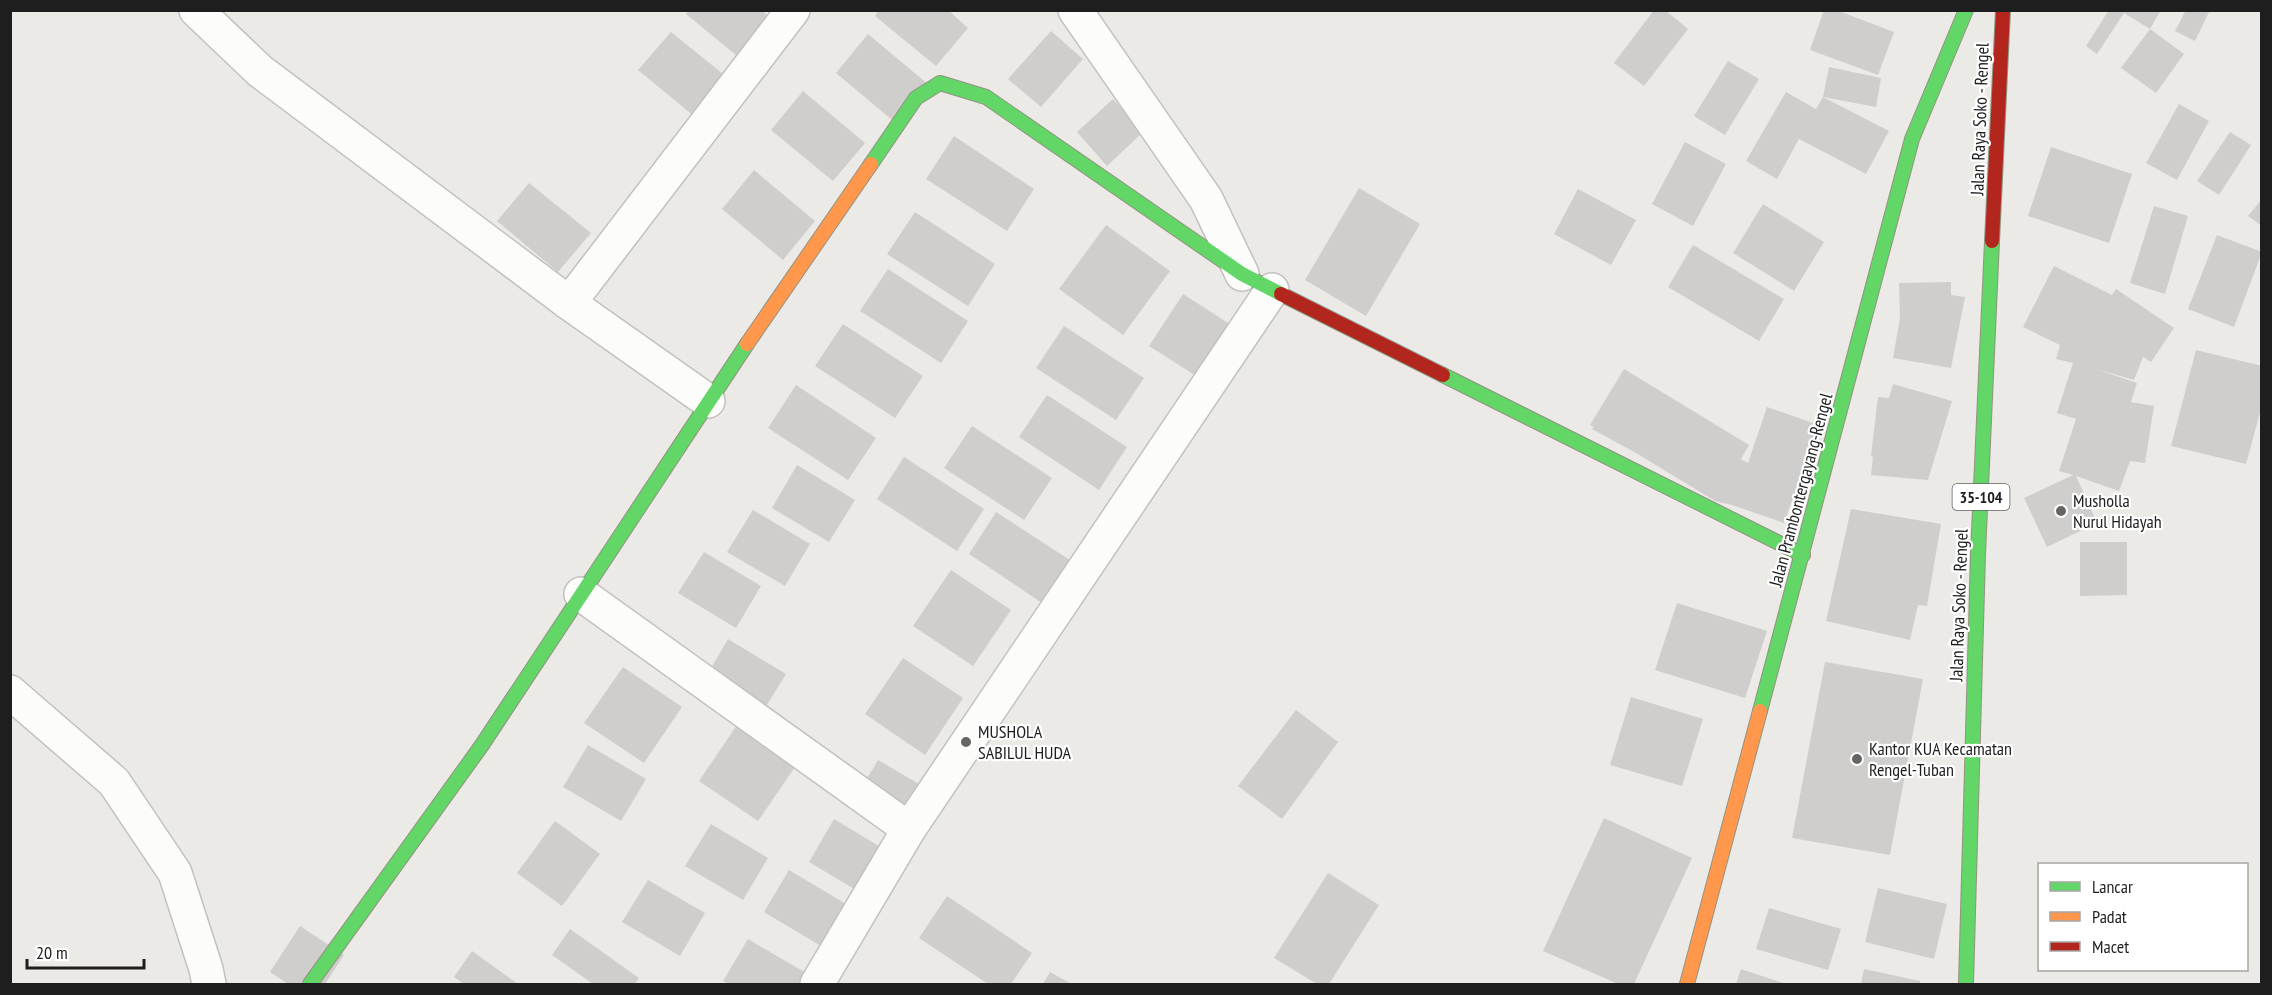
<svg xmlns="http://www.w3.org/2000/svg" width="2272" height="995" viewBox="0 0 2272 995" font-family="'PT Sans Narrow',sans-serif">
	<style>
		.building { fill: #d0cecc }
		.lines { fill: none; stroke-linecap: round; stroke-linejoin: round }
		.street-casing { stroke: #c2c1bf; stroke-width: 36 }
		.fast-casing { stroke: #929381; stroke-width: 16 }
		.slow-casing { stroke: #929381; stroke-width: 16 }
		.jam-casing { stroke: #929381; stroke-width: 16 }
		.street { stroke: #fcfcfb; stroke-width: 33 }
		.fast { stroke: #63d668; stroke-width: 14 }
		.slow { stroke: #ff974d; stroke-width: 14 }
		.jam { stroke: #b3261e; stroke-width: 14 }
		.poi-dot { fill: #666564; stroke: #fff; stroke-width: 2 }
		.labels { text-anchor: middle; stroke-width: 4.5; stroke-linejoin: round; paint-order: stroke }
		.shield { fill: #fff; stroke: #626262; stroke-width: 1.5 }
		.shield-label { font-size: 16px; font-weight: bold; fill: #1e1e1e }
		.street-label { font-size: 18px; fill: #1e1e1e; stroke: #fff }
		.poi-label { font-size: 18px; fill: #1e1e1e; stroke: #fff; text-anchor: start }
	</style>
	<rect width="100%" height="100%" fill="#eceae7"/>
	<g class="building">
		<polygon points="689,10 761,10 780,26 748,65 686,14"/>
		<polygon points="879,10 948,10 968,28 936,66 875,16"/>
		<polygon points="1654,10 1665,10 1688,29 1644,86 1614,63"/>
		<polygon points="1824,10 1836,10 1894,32 1878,75 1810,50"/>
		<polygon points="2109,10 2161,10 2150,29 2124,13 2097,54 2086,46"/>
		<polygon points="2186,10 2210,10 2195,41 2175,31"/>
		<polygon points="2150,29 2184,54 2156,93 2121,68"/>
		<polygon points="1051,31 1083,59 1041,107 1008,79"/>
		<polygon points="671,32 733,82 700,121 638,70"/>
		<polygon points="868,34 929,85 897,124 836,73"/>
		<polygon points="1728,61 1759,79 1725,135 1694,116"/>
		<polygon points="1829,67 1881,78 1876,107 1823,97"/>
		<polygon points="803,91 865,143 833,181 771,130"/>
		<polygon points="1786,92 1816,109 1823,97 1889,131 1866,174 1799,139 1777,179 1746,161"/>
		<polygon points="1113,99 1143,132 1107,166 1077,132"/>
		<polygon points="2179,104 2209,121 2177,180 2146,163"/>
		<polygon points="2230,132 2251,145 2219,195 2197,181"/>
		<polygon points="954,136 1034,189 1007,231 926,179"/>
		<polygon points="1685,142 1726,164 1693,226 1652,204"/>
		<polygon points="2051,147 2132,174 2109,243 2028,216"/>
		<polygon points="754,170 815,221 783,260 722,209"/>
		<polygon points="529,183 591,233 558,272 497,221"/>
		<polygon points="1359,188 1420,224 1366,316 1305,280"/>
		<polygon points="1578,189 1636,220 1611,265 1554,234"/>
		<polygon points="2262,199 2262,226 2248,216"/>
		<polygon points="1763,204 1824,242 1794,291 1733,253"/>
		<polygon points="2154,206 2188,216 2165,294 2130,283"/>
		<polygon points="915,212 995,264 968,306 887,254"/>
		<polygon points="1106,225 1170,271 1123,335 1059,289"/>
		<polygon points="2217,235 2262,252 2234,327 2188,309"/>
		<polygon points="1693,245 1784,299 1759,341 1668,287"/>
		<polygon points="2054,266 2112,295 2116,289 2174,328 2151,362 2143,357 2134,380 2096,369 2137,383 2131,402 2154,406 2145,463 2130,461 2119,491 2076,476 2097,523 2047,547 2024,498 2073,475 2059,471 2076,419 2057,413 2073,363 2056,359 2060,345 2023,327"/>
		<polygon points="888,269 968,321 941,363 860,311"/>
		<polygon points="1951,282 1951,295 1965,297 1951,368 1893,358 1900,318 1899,283"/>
		<polygon points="1183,294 1242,332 1209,384 1149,346"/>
		<polygon points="843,324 923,376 895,418 815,366"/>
		<polygon points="1064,326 1144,378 1116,420 1036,368"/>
		<polygon points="2196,350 2262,366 2262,405 2246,464 2171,446"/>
		<polygon points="1624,369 1749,445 1741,459 1748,463 1767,407 1819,425 1784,523 1732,505 1715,501 1636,453 1592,429 1594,427 1590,425"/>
		<polygon points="1893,384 1952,401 1928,480 1871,475 1873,457 1871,456 1878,397 1889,398"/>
		<polygon points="796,385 876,438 848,480 768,428"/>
		<polygon points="1047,395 1127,447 1099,490 1019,437"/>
		<polygon points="972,426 1052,478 1024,520 944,468"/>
		<polygon points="904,457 984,509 957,551 877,499"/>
		<polygon points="797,465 855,500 829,542 772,508"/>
		<polygon points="1851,509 1941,524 1927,606 1918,605 1910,640 1826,621"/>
		<polygon points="753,510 810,544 785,586 727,552"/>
		<polygon points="996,512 1076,564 1048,607 969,554"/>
		<polygon points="2080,542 2127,542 2127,595 2080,596"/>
		<polygon points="704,552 761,586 736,628 678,593"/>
		<polygon points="951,570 1011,610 973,666 913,626"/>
		<polygon points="1677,603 1767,631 1745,698 1655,670"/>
		<polygon points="728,639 786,674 760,716 703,682"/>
		<polygon points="903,658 963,698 925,755 865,714"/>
		<polygon points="1825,662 1923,679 1890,855 1792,838"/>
		<polygon points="623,667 682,707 644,763 584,723"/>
		<polygon points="1631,697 1703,719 1682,786 1610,765"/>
		<polygon points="1296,710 1338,742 1282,819 1238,786"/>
		<polygon points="737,725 797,764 758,821 699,781"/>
		<polygon points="588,745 646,779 621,821 563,787"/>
		<polygon points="878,760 936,794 911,836 853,802"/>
		<polygon points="1604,818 1692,858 1634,984 1618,984 1543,951"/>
		<polygon points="834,819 892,854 866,896 809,862"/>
		<polygon points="555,821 600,854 562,906 517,873"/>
		<polygon points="711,824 768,858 743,900 685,866"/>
		<polygon points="789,870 846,904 821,946 764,912"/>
		<polygon points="1328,873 1379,905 1329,984 1317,984 1274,958"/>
		<polygon points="648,880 705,913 680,956 622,922"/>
		<polygon points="1878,888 1947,904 1934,959 1865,942"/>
		<polygon points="947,896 1032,953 1011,984 988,984 919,938"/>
		<polygon points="1769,908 1841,929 1828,970 1756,949"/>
		<polygon points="300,926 344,955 325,984 288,984 270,972"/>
		<polygon points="570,929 639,978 635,984 593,984 552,955"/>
		<polygon points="748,939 806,973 799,984 729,984 723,981"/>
		<polygon points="472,951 518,984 464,984 454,977"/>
		<polygon points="1741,969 1786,984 1736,984"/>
		<polygon points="1864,969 1920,981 1920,984 1861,984"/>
		<polygon points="1050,972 1072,984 1043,984"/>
	</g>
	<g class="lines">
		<defs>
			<g id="street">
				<polyline points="196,10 260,71 569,303 708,401"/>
				<polyline points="1075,10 1206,199 1242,274"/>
				<polyline points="569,303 793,10"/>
				<polyline points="581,594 909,829"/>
				<polyline points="10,692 114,782 175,873 206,969 209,984"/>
				<polyline points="817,984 909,829 1272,290"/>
			</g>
			<g id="fast">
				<polyline points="871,164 916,98 940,83 986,97 1242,274 1281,294"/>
				<polyline points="1443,375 1803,555"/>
				<polyline points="1760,711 1912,139 1966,10"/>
				<polyline points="310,984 482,745 747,344"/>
				<polyline points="1966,984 1978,554 1992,241"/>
			</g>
			<g id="slow">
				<polyline points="747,344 871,164"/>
				<polyline points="1687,984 1760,711"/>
			</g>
			<g id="jam">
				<polyline points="1992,241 2003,10"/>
				<polyline points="1281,294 1443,375"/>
			</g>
		</defs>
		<use href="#street" class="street-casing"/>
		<use href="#fast" class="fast-casing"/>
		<use href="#slow" class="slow-casing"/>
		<use href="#jam" class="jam-casing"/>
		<use href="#street" class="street"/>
		<use href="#fast" class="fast"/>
		<use href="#slow" class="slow"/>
		<use href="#jam" class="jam"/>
	</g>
	<g class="poi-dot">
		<circle cx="2061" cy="511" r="6"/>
		<circle cx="966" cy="742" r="6"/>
		<circle cx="1857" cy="759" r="6"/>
	</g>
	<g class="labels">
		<rect class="shield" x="1952.5" y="484" width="57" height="26" rx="4.5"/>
		<g class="shield-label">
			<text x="1981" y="503">35-104</text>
		</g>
		<g class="street-label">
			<text transform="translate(1980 119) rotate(-88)" y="6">Jalan Raya Soko - Rengel</text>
			<text transform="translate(1801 490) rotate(-75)" y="6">Jalan Prambontergayang-Rengel</text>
			<text transform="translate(1959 605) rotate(-88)" y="6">Jalan Raya Soko - Rengel</text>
		</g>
		<g class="poi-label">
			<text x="2073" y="507">Musholla<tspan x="2073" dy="21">Nurul Hidayah</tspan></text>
			<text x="978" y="738">MUSHOLA<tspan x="978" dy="21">SABILUL HUDA</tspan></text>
			<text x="1869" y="755">Kantor KUA Kecamatan<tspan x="1869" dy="21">Rengel-Tuban</tspan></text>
		</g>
	</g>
	<rect width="2272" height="995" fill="none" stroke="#1e1e1e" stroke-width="24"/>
	<rect x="2038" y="863" width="210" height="108" fill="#ffffff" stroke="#a5a5a5" stroke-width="1.5"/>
	<rect x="2050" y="882" width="30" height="9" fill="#63d668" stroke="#a5a5a5" stroke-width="1.5"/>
	<text x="2092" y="893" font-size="18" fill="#1e1e1e">Lancar</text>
	<rect x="2050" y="912" width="30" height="9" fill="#ff974d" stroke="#a5a5a5" stroke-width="1.5"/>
	<text x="2092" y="923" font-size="18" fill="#1e1e1e">Padat</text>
	<rect x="2050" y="942" width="30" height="9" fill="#b3261e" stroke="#a5a5a5" stroke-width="1.5"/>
	<text x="2092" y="953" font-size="18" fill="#1e1e1e">Macet</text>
	<path d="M27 959v9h117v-9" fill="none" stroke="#1e1e1e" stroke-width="3"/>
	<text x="36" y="959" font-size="18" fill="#1e1e1e" stroke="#ffffff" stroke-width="4.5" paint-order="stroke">20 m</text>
</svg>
